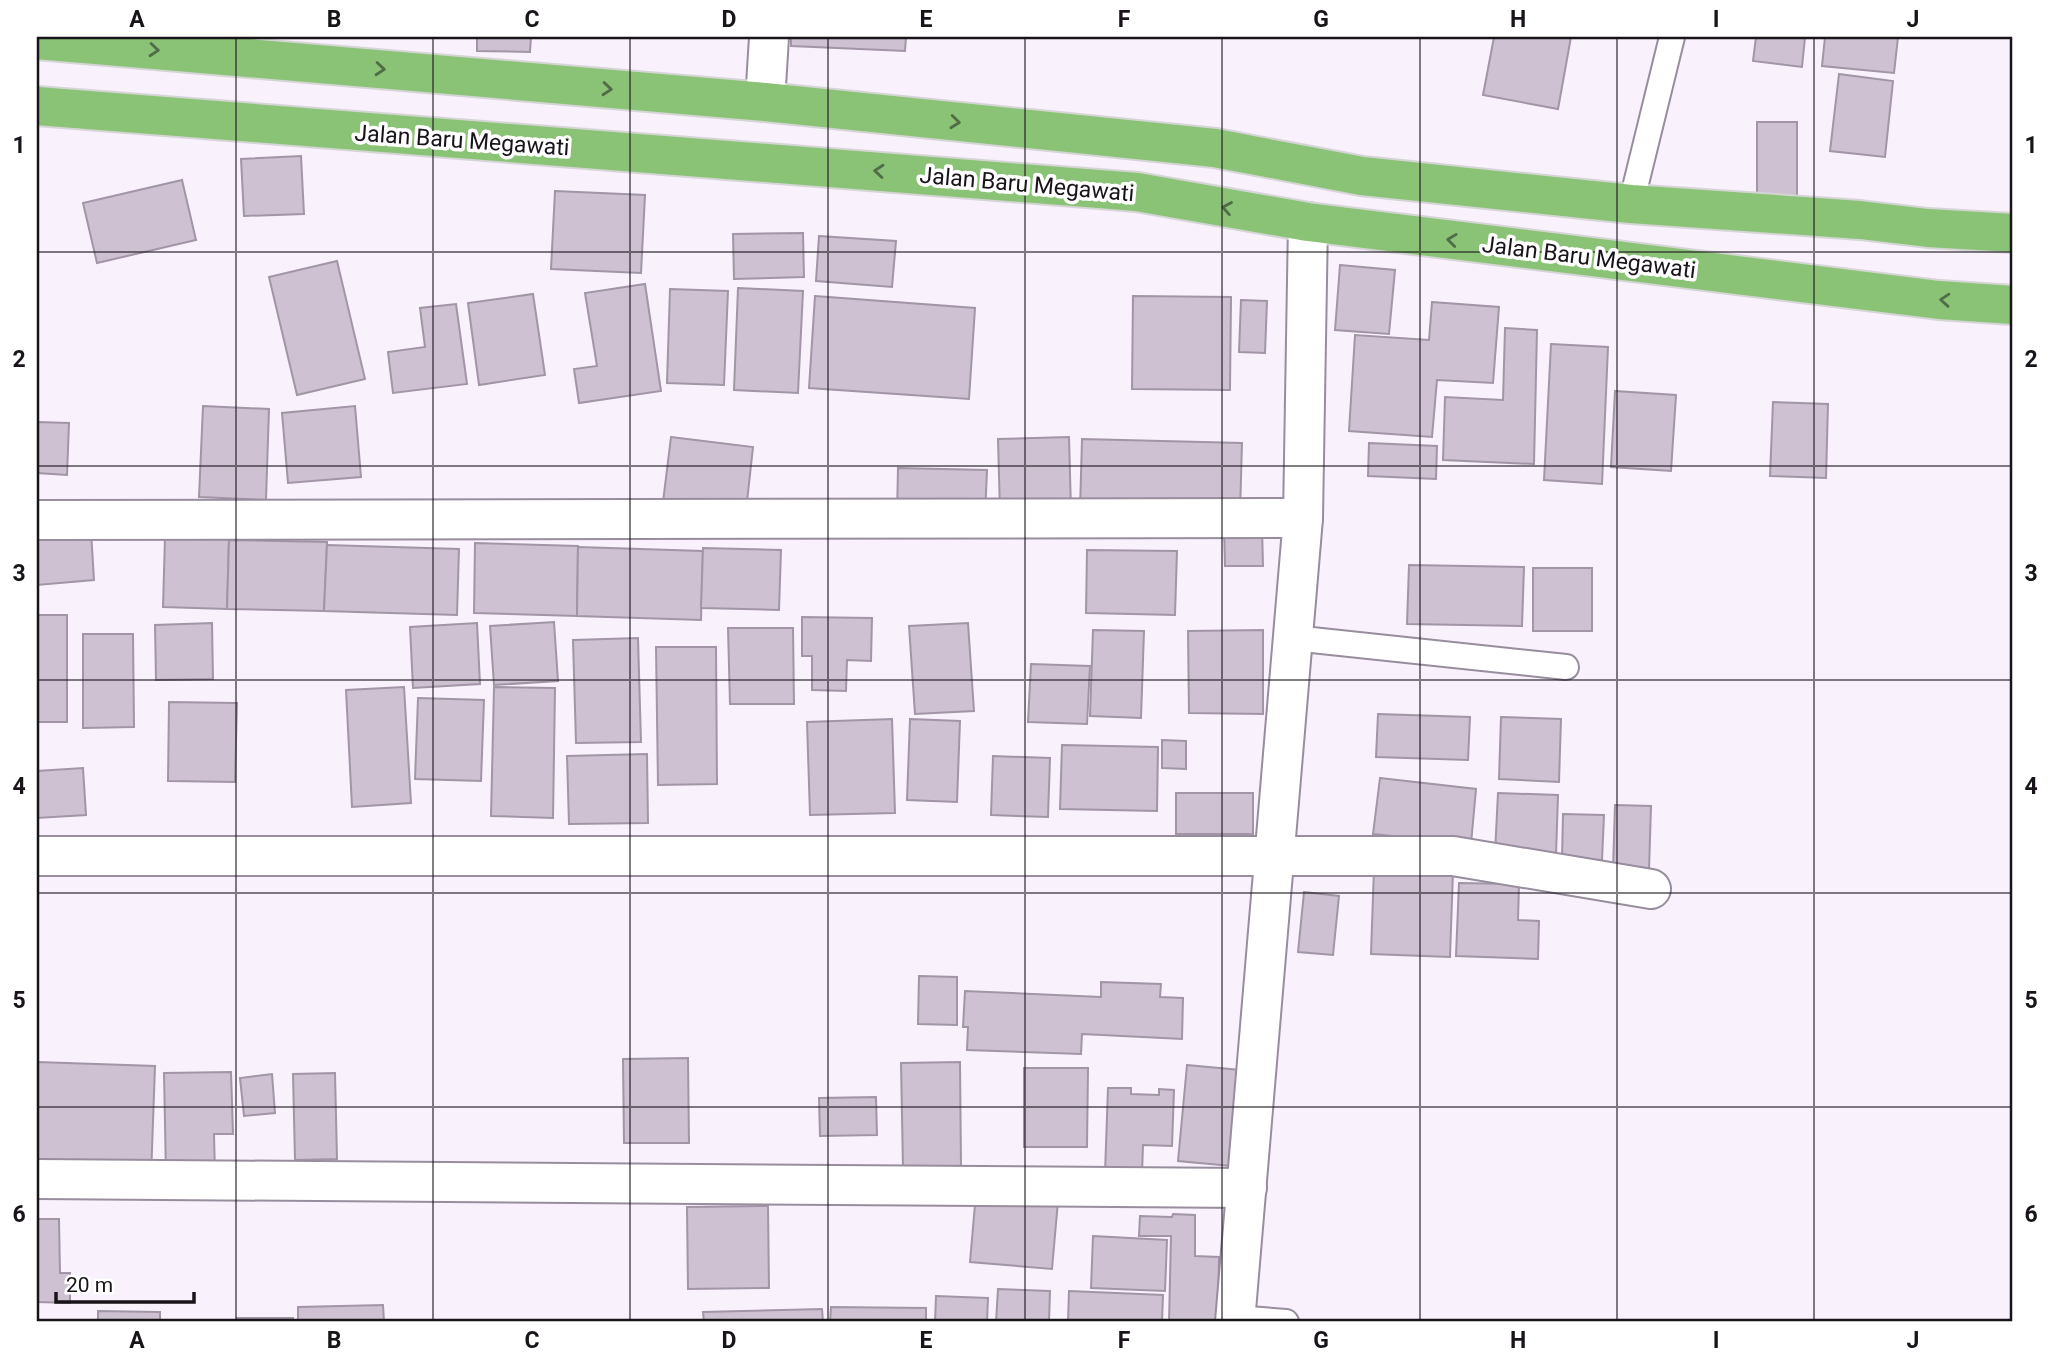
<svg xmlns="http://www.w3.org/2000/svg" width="2050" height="1359" viewBox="0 0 2050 1359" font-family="Roboto,sans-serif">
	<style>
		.building { fill: #cdc1d2; stroke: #a195a6; stroke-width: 2 }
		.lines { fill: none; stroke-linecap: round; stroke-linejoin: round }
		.lane-casing { stroke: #988d9d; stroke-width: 28 }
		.street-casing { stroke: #988d9d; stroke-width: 42 }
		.highway-casing { stroke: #d5d5d6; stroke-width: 42 }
		.lane { stroke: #fff; stroke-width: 24 }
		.street { stroke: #fff; stroke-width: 38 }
		.highway { stroke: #8ac375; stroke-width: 38 }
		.oneway { stroke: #516c48 }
		.grid { fill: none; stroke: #18141a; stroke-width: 2; stroke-opacity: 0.55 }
		.labels { text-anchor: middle; stroke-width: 7; stroke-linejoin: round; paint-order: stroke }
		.street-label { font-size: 23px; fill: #18141a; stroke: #fff }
		.neatline { fill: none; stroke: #18141a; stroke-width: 2.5 }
		.grid-label { font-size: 23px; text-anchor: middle; font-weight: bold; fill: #18141a }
	</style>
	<rect width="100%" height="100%" fill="#f9f2fd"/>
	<g class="building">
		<polygon points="477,37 531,37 530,52 477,51"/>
		<polygon points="791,37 906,37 905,51 791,46"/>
		<polygon points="1494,37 1571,37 1558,109 1483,95"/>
		<polygon points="1756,37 1805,37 1802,67 1753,61"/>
		<polygon points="1825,37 1898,37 1894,73 1822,66"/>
		<polygon points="1839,74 1893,81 1885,157 1830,151"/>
		<polygon points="1757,122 1797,122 1797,198 1757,199"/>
		<polygon points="301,156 304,214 244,216 241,159"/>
		<polygon points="182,180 196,240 97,263 83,203"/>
		<polygon points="555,191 645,195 641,273 551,269"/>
		<polygon points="803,233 804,277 734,279 733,234"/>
		<polygon points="819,236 896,241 892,287 816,281"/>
		<polygon points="337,261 365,379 297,395 269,277"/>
		<polygon points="1340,265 1395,270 1389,334 1335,330"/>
		<polygon points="645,284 661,391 579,403 574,369 597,366 585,293"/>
		<polygon points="738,288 803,291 798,393 734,390"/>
		<polygon points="670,289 728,291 724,385 667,383"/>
		<polygon points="533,294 545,375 479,385 468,303"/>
		<polygon points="815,296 975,308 969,399 809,388"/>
		<polygon points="1133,296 1231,297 1230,390 1132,389"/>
		<polygon points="1241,300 1267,301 1265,353 1239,352"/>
		<polygon points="1432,302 1499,307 1493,383 1437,380 1432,437 1349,431 1355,335 1429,340"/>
		<polygon points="456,304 467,384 393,393 388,352 425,347 420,308"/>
		<polygon points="1505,328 1537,330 1534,464 1443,460 1445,397 1503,400"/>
		<polygon points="1551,344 1608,347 1602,484 1544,480"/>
		<polygon points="1615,391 1676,395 1671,471 1611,467"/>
		<polygon points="1773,402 1828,404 1826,478 1770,476"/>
		<polygon points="203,406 269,409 266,500 199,497"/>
		<polygon points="355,406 361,477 288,483 282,413"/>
		<polygon points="37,422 69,423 67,475 37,473"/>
		<polygon points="671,437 753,447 746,511 663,502"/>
		<polygon points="1069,437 1071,510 1000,512 998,439"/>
		<polygon points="1082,439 1242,443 1240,513 1080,510"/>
		<polygon points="1369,443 1437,446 1436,479 1368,476"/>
		<polygon points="898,468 987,470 985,516 897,514"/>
		<polygon points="1262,528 1263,566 1225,566 1224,529"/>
		<polygon points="91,531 94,580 37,585 37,535"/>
		<polygon points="165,537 229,538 227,609 163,607"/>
		<polygon points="229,540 327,542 324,611 227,609"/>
		<polygon points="475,543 578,546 577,616 474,613"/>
		<polygon points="327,545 459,549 457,615 324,611"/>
		<polygon points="578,547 703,551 701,620 577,616"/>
		<polygon points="703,548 781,550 779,610 701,608"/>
		<polygon points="1087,550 1177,551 1175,615 1086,613"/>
		<polygon points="1409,565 1524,567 1522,626 1407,624"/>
		<rect x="1533" y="568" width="59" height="63"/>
		<rect x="37" y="615" width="30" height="107"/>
		<polygon points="802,617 872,618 871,661 847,660 846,691 812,690 812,656 802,656"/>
		<polygon points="554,622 558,681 494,685 490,626"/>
		<polygon points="212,623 213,679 156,680 155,625"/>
		<polygon points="477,623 480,684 413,688 410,627"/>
		<polygon points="968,623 974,711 915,714 909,626"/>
		<polygon points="728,628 793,628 794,704 730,704"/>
		<polygon points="1093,630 1144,631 1141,718 1090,716"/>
		<polygon points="1263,630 1263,714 1189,713 1188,631"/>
		<polygon points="83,634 133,634 134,727 83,728"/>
		<polygon points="638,638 641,742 576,743 573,640"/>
		<polygon points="656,647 716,647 717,784 658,785"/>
		<polygon points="1031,664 1090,666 1087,724 1028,722"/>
		<polygon points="404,687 411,803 352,807 346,690"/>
		<polygon points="494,687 555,688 553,818 491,816"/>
		<polygon points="418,698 484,700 481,781 415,779"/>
		<polygon points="169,702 237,703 235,782 168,781"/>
		<polygon points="1378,714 1470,717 1468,760 1376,757"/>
		<polygon points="1501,717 1561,719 1559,782 1499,779"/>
		<polygon points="892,719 895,813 810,815 807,722"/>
		<polygon points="910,719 960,721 957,802 907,800"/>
		<polygon points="1162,740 1186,741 1186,769 1162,768"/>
		<polygon points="1062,745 1158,747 1157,811 1060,809"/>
		<polygon points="647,754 648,823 569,824 567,756"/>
		<polygon points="993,756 1050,758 1048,817 991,815"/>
		<polygon points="83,768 86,815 37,818 37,771"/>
		<polygon points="1380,778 1476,789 1471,844 1373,834"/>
		<rect x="1176" y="793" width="77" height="41"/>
		<polygon points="1498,793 1558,795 1556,855 1495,853"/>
		<polygon points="1615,805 1651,806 1649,870 1613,869"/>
		<polygon points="1563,814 1604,815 1602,860 1562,859"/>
		<polygon points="1374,868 1453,871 1450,957 1371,954"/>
		<polygon points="1459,883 1519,884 1518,920 1539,921 1538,959 1456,956"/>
		<polygon points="1304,892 1339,896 1333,955 1298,952"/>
		<polygon points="919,976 957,977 957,1025 918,1024"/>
		<polygon points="1101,982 1161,984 1160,997 1183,998 1182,1039 1082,1034 1081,1054 967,1050 968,1027 963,1027 965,991 1101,997"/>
		<polygon points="688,1058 689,1143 624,1143 623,1059"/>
		<polygon points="37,1062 155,1066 151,1177 37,1173"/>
		<polygon points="960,1062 961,1167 903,1168 901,1063"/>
		<polygon points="1187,1065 1240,1070 1231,1166 1178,1161"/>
		<polygon points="1024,1068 1088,1068 1087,1147 1024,1147"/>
		<polygon points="231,1072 233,1134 214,1134 215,1175 166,1176 164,1073"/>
		<polygon points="335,1073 337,1159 295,1160 293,1074"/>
		<polygon points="272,1074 275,1113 244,1116 240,1078"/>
		<polygon points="1108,1088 1131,1088 1131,1094 1159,1095 1159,1089 1174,1090 1172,1146 1143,1145 1142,1175 1105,1173"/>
		<polygon points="876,1097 877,1135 820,1136 819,1098"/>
		<polygon points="976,1193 1058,1201 1052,1269 970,1262"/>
		<polygon points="768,1206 769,1288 688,1289 687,1207"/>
		<polygon points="1173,1214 1195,1215 1195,1256 1219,1257 1218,1322 1169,1322 1171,1236 1139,1236 1140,1216 1172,1217"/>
		<polygon points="37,1219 59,1219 60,1273 70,1273 70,1303 37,1302"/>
		<polygon points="1093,1236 1167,1240 1165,1291 1091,1288"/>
		<polygon points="998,1289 1050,1291 1049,1322 996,1322"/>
		<polygon points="1069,1291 1163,1295 1162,1322 1068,1322"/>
		<polygon points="936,1296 988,1298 987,1322 935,1322"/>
		<polygon points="383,1305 384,1322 298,1322 298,1307"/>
		<polygon points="831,1307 926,1308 926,1322 830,1322"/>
		<polygon points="822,1309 823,1322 704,1322 703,1312"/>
		<polygon points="98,1311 160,1312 160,1322 98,1322"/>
		<rect x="237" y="1318" width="56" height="4"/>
	</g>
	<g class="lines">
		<defs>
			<g id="lane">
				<polyline points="1631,204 1672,37"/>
				<polyline points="1293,638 1566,667"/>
				<polyline points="1235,1318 1286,1322"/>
			</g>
			<g id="street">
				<polyline points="765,102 769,37"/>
				<polyline points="37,520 1303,518"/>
				<polyline points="37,856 1453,856 1651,889"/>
				<polyline points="37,1179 1247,1188"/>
				<polyline points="1235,1322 1303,518 1308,222"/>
			</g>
			<g id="highway">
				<polyline points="37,40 765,102 1215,148 1362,176 1631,204 1860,220 1928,228 2013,233"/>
				<polyline points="37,106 1137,192 1308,222 1939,300 2013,305"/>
			</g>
		</defs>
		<use href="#lane" class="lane-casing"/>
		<use href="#street" class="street-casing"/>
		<use href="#highway" class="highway-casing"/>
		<use href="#lane" class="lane"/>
		<use href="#street" class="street"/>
		<use href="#highway" class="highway"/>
	</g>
	<defs><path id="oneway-chevron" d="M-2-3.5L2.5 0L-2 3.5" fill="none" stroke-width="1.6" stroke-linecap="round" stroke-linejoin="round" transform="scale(1.75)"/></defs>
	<g class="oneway">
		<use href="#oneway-chevron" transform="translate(154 50) rotate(5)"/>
		<use href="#oneway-chevron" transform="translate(380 69) rotate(5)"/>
		<use href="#oneway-chevron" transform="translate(607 89) rotate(5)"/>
		<use href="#oneway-chevron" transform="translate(955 122) rotate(6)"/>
		<use href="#oneway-chevron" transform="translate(879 171) rotate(-175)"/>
		<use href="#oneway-chevron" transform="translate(1227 208) rotate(-170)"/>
		<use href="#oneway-chevron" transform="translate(1452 240) rotate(-173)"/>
		<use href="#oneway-chevron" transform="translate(1945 300) rotate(-176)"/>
	</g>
	<path class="grid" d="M236 37V1322M433 37V1322M630 37V1322M828 37V1322M1025 37V1322M1222 37V1322M1420 37V1322M1617 37V1322M1814 37V1322M37 252H2013M37 466H2013M37 680H2013M37 893H2013M37 1107H2013"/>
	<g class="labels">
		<g class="street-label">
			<text transform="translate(462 140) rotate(4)" y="8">Jalan Baru Megawati</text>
			<text transform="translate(1027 184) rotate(5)" y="8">Jalan Baru Megawati</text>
			<text transform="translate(1589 257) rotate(7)" y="8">Jalan Baru Megawati</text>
		</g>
	</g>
	<rect width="2050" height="1359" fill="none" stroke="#ffffff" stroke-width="77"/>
	<path d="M56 1292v10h138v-10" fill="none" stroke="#18141a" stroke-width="3.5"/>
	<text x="66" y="1292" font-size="21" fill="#18141a" stroke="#ffffff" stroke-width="5" paint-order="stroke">20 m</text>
	<rect x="38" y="38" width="1973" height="1282" class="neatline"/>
	<g class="grid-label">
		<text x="137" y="27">A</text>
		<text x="334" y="27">B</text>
		<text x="532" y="27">C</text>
		<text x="729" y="27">D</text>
		<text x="926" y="27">E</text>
		<text x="1124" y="27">F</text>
		<text x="1321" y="27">G</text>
		<text x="1518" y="27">H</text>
		<text x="1716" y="27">I</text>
		<text x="1913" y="27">J</text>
		<text x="19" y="153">1</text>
		<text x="2031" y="153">1</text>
		<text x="19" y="367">2</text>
		<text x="2031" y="367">2</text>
		<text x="19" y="581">3</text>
		<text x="2031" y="581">3</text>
		<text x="19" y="794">4</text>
		<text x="2031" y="794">4</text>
		<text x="19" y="1008">5</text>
		<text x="2031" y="1008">5</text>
		<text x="19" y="1222">6</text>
		<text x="2031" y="1222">6</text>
		<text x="137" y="1348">A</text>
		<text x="334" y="1348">B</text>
		<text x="532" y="1348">C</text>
		<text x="729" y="1348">D</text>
		<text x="926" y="1348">E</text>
		<text x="1124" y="1348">F</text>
		<text x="1321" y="1348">G</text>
		<text x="1518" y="1348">H</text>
		<text x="1716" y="1348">I</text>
		<text x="1913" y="1348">J</text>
	</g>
</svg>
